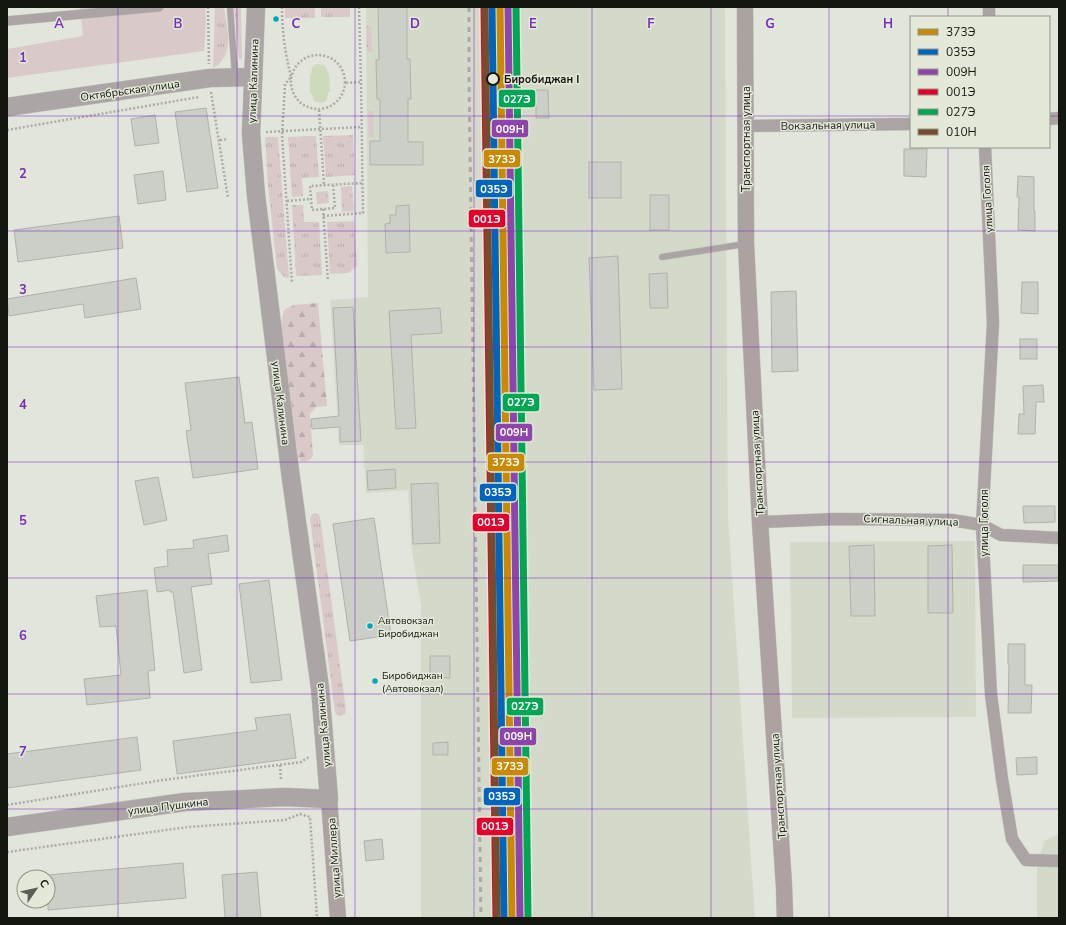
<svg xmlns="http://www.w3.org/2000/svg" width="1066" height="925" viewBox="0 0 1066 925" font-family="'Nunito Sans',sans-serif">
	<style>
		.built { fill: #d4daca }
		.grass { fill: url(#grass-tufts) }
		.forest { fill: url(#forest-firs) }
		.park { fill: #d9c9c9 }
		.water { fill: #cfdabc }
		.building { fill: #cccec8; stroke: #afb2ab }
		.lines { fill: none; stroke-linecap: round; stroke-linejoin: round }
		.service-casing { stroke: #c0c3bc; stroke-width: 7 }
		.pedestrian-casing { stroke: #c0c3bc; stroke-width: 10 }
		.minor-casing { stroke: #c0c3bc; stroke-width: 13 }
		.secondary-casing { stroke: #c0c3bc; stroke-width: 17 }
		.primary-casing { stroke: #c0c3bc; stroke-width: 19 }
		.path { stroke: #afaaa8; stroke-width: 2.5; stroke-dasharray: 2 2; stroke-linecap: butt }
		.service { stroke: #aca4a4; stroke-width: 6 }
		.pedestrian { stroke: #aca4a4; stroke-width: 9 }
		.minor { stroke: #aca4a4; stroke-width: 12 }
		.secondary { stroke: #aba2a1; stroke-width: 16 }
		.primary { stroke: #aca5a5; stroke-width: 18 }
		.rail { stroke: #aba8a5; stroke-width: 3; stroke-dasharray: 5 5; stroke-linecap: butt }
		.rail-1-casing { stroke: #e3e9d8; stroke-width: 10 }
		.rail-2-casing { stroke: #e3e9d8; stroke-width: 10 }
		.rail-3-casing { stroke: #e3e9d8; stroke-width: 10 }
		.rail-4-casing { stroke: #e3e9d8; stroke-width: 10 }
		.rail-5-casing { stroke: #e3e9d8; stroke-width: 10 }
		.rail-6-casing { stroke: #e3e9d8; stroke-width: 10 }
		.rail-1 { stroke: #ca8903; stroke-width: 7 }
		.rail-2 { stroke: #0065bd; stroke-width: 7 }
		.rail-3 { stroke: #8e44ad; stroke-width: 7 }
		.rail-4 { stroke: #e4002b; stroke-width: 7 }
		.rail-5 { stroke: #00a651; stroke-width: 7 }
		.rail-6 { stroke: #7a4b2a; stroke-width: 7 }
		.grid { fill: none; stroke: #7b2cbf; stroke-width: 1; stroke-opacity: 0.55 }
		.bus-dot { fill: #01a2c4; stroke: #e3e9d8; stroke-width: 1.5 }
		.stop-dot { fill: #e3e9d8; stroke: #141610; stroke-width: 2 }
		.labels { text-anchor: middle; stroke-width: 3; stroke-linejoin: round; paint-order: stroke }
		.bus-label { font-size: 10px; fill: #141610; stroke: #e3e9d8; text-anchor: start }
		.stop-label { font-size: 11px; font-weight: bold; fill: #141610; stroke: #e3e9d8; text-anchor: start }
		.street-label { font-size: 11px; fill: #141610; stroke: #e3e9d8 }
		.grid-label { font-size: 13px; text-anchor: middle; font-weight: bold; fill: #7b2cbf; stroke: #e3e9d8; stroke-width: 3; stroke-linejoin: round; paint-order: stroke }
		.line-badge { stroke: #e3e9d8; stroke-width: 1.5 }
		.badge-label { font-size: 11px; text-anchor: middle; font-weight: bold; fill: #fff }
	</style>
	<defs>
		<pattern id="grass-tufts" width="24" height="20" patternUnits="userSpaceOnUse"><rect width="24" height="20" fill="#d9c9c9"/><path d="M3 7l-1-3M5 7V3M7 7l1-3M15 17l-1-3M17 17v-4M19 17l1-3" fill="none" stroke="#b9acac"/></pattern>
		<pattern id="forest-firs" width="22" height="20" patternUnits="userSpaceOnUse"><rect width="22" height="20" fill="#d9c9c9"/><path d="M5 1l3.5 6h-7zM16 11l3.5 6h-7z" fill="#b9acac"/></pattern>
	</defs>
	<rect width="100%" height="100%" fill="#e2e5dc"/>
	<g class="built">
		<polygon points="366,7 725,7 728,517 755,918 421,918 421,606 411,544 408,490 366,493 363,445 339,445 330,300 368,297"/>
		<polygon points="975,541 976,717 792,718 790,542"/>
		<polygon points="1059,834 1059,918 1037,918 1037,868 1044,841"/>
	</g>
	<g class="grass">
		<path d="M215 7H224C227 29 236 55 213 68Z"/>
		<polygon points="234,7 241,7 242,59 239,59"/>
		<rect x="285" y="7" width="30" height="11"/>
		<rect x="321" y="7" width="29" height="10"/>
		<polygon points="366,26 371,26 372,52 367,52"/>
		<polygon points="368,111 373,111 374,137 369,137"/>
		<polygon points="353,135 355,175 326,177 323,136"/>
		<polygon points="316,136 319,177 302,178 303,196 292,197 288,137"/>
		<polygon points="265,137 278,137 289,278 284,277 277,269 268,185"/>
		<polygon points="352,186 354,211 342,212 341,187"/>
		<polygon points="328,191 329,203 317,204 316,192"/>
		<polygon points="292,205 303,205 304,222 319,222 322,275 296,276"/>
		<polygon points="354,221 357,266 348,273 330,274 327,222"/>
		<polygon points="315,513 318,514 320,517 346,710 345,714 341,716 338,716 335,712 310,519 312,514"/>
	</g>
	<path class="forest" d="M318 303 327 406 316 407 310 414 313 456C310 461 307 461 301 461L298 457 281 324 284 310 294 305Z"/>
	<polygon class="park" points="80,7 205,7 206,21 204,51 7,78 7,49 83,36"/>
	<polygon class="water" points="316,64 324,65 327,69 328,73 329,73 330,92 328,92 327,100 322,103 314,101 312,94 310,94 310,75 311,74 312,68"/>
	<g class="building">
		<polygon points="378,7 407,7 407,59 410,59 411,99 408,99 408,142 423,142 423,165 370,165 370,141 380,141 380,99 377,99 376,60 379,60"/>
		<polygon points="536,90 548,90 549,118 536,118"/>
		<polygon points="206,108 218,188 187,192 175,112"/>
		<polygon points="155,115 159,143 135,146 131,119"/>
		<polygon points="904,149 927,149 926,177 904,176"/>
		<rect x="589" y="162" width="32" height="36"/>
		<polygon points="163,171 166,200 138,204 134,175"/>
		<polygon points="1018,176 1034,177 1034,211 1035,211 1035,231 1018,230 1019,197 1017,197"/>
		<rect x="650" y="195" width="19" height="35"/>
		<polygon points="409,205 410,252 386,253 385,224 390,223 390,215 396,215 396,206"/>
		<polygon points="119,216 123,248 18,262 14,230"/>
		<polygon points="618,256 622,389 594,390 589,258"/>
		<polygon points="667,273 668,308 650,308 649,274"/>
		<polygon points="136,278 141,309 85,318 83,304 9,316 7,299"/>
		<polygon points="1022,282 1038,282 1038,314 1021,313"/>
		<polygon points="796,291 798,371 772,372 771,292"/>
		<polygon points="353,307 361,441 340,442 340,427 312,429 311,419 339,416 333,308"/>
		<polygon points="440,308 442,333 411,335 416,428 396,429 389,311"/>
		<rect x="1020" y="339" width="17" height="20"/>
		<polygon points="239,377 245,423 252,422 258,469 193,478 186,431 191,430 185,383"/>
		<polygon points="1043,385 1044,402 1036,402 1035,434 1018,434 1019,414 1024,414 1023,386"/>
		<polygon points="395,469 396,488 368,490 367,471"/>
		<polygon points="158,477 167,520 144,525 135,481"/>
		<polygon points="438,483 440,543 413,544 411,484"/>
		<polygon points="1023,506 1055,506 1055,522 1024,523"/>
		<polygon points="374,518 391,635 350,641 333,524"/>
		<polygon points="227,535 229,551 208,554 212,584 191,587 202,670 184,673 173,592 170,592 170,590 157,592 154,568 168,566 167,550 194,548 193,540"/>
		<polygon points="874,545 875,616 851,616 849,546"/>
		<polygon points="952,545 953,613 928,613 928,546"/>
		<polygon points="1023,565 1059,565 1059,581 1023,582"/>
		<polygon points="269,580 282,680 251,683 239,584"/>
		<polygon points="147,590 155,670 148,671 150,698 87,705 84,679 121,675 116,626 100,627 96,596"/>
		<polygon points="1008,644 1025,644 1025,685 1032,685 1031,713 1008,713 1009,664 1008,664"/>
		<polygon points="430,656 450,656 450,678 430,677"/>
		<polygon points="290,714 296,758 177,774 173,741 257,730 255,718"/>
		<polygon points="137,737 141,770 7,788 7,754"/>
		<polygon points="448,742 448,755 433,755 433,743"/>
		<polygon points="1037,757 1037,774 1017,775 1016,758"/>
		<polygon points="382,839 384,859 366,861 364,841"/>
		<polygon points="183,863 186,898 48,910 48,875"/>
		<polygon points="257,872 261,918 225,918 222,875"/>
	</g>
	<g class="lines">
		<defs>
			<g id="service">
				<polyline points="230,7 235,75"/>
				<polyline points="662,257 745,244"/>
			</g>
			<polyline id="pedestrian" points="7,21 159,7"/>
			<g id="minor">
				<polyline points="989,17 989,7"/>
				<polyline points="1049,119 1059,118"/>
				<polyline points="746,126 911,124"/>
				<polyline points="985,147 993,323 982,525 991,694 1002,779 1012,839 1026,860 1059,861"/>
				<polyline points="760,522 836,519 952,520 982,525 1001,535 1059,538"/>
			</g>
			<g id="secondary">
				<polyline points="745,7 746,244 760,522 784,886 785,918"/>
				<polyline points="329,799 338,918"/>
			</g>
			<g id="primary">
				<polyline points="7,107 210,78 253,77"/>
				<polyline points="7,827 185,802 284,797 329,799 320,688 290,471 256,195 251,134 256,7"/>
			</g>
		</defs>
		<use href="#service" class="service-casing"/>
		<use href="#pedestrian" class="pedestrian-casing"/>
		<use href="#minor" class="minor-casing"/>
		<use href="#secondary" class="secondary-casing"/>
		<use href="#primary" class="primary-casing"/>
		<g class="path">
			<polyline points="208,7 209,64"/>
			<path d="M282 7C282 31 285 53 291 77L285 84 282 135 292 283"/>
			<polyline points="359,7 361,82"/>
			<circle cx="318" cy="82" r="27"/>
			<polyline points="211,92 228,198"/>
			<polyline points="319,110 324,185"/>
			<polyline points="7,130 199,97"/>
			<polyline points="266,132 361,127"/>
			<polyline points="220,140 228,139"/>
			<path d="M333 185 335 208 312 210 310 186C327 185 345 184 363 183"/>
			<polyline points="287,201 311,199"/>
			<polyline points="323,209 328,281"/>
			<polyline points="323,216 363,213 361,82 345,83"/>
			<polyline points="280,765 281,780"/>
			<polyline points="7,805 163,780 301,762 309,757"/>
			<polyline points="7,852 188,827 285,820 300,814 310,817 317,918"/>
		</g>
		<use href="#service" class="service"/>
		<use href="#pedestrian" class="pedestrian"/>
		<use href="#minor" class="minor"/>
		<use href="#secondary" class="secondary"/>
		<use href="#primary" class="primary"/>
		<polyline class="rail" points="469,7 469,79 481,918"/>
		<defs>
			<polyline id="rail-1" points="500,7 512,918"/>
			<polyline id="rail-2" points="492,7 504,918"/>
			<polyline id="rail-3" points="508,7 520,918"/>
			<polyline id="rail-4" points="484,7 496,918"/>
			<polyline id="rail-5" points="516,7 528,918"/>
			<polyline id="rail-6" points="485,7 497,918"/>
		</defs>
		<use href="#rail-1" class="rail-1-casing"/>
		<use href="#rail-2" class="rail-2-casing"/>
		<use href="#rail-3" class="rail-3-casing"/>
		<use href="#rail-4" class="rail-4-casing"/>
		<use href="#rail-5" class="rail-5-casing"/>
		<use href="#rail-6" class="rail-6-casing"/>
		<use href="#rail-1" class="rail-1"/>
		<use href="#rail-2" class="rail-2"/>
		<use href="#rail-3" class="rail-3"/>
		<use href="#rail-4" class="rail-4"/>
		<use href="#rail-5" class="rail-5"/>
		<use href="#rail-6" class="rail-6"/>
	</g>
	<path class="grid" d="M118 7V918M237 7V918M355 7V918M474 7V918M592 7V918M711 7V918M829 7V918M948 7V17M7 116H911M1049 116H1059M948 147V918M7 231H1059M7 347H1059M7 462H1059M7 578H1059M7 694H1059M7 809H1059"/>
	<g class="bus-dot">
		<circle cx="276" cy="19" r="3.5"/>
		<circle cx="370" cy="626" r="3.5"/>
		<circle cx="375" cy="681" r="3.5"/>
	</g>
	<circle class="stop-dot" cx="493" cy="79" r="6"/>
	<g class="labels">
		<g class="bus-label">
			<text x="378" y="624">Автовокзал<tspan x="378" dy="13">Биробиджан</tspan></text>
			<text x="382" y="679">Биробиджан<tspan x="382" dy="13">(Автовокзал)</tspan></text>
		</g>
		<g class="stop-label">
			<text x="504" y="83">Биробиджан I</text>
		</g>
		<g class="street-label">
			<text transform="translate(253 81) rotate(-88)" y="4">улица Калинина</text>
			<text transform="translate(130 90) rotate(-8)" y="4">Октябрьская улица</text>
			<text transform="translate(828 125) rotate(-1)" y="4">Вокзальная улица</text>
			<text transform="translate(746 139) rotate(-90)" y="4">Транспортная улица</text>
			<text transform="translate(987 199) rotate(-93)" y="4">улица Гоголя</text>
			<text transform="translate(281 403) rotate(83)" y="4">улица Калинина</text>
			<text transform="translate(757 463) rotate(-93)" y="4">Транспортная улица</text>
			<text transform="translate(911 520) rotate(2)" y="4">Сигнальная улица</text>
			<text transform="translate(984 523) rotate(-90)" y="4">улица Гоголя</text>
			<text transform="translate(323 725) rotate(-95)" y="4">улица Калинина</text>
			<text transform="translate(778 786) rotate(-94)" y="4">Транспортная улица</text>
			<text transform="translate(168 806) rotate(-7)" y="4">улица Пушкина</text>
			<text transform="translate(334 858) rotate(-94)" y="4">улица Миллера</text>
		</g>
	</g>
	<g class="grid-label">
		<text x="59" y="28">A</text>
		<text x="178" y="28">B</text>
		<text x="296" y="28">C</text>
		<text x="415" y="28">D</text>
		<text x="533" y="28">E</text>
		<text x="651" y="28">F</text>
		<text x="770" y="28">G</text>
		<text x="888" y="28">H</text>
		<text x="23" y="62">1</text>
		<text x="23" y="178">2</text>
		<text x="23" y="294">3</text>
		<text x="23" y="409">4</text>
		<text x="23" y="525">5</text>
		<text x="23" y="640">6</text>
		<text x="23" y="756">7</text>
	</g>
	<g class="line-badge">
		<rect x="498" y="89" width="38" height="19" rx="4" fill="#00a651"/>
		<rect x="491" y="119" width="38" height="19" rx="4" fill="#8e44ad"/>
		<rect x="483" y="149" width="38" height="19" rx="4" fill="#ca8903"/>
		<rect x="475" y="179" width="38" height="19" rx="4" fill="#0065bd"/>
		<rect x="468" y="209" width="38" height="19" rx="4" fill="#e4002b"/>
		<rect x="502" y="393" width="38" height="19" rx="4" fill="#00a651"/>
		<rect x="495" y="423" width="38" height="19" rx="4" fill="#8e44ad"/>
		<rect x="487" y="453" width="38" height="19" rx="4" fill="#ca8903"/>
		<rect x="479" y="483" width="38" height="19" rx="4" fill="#0065bd"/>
		<rect x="472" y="513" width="38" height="19" rx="4" fill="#e4002b"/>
		<rect x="506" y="697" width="38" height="19" rx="4" fill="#00a651"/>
		<rect x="499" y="727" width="38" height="19" rx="4" fill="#8e44ad"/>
		<rect x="491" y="757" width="38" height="19" rx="4" fill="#ca8903"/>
		<rect x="483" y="787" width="38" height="19" rx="4" fill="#0065bd"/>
		<rect x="476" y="817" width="38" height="19" rx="4" fill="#e4002b"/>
	</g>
	<g class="badge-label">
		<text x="517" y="103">027Э</text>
		<text x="510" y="133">009Н</text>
		<text x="502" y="163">373Э</text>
		<text x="494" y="193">035Э</text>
		<text x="487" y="223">001Э</text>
		<text x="521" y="406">027Э</text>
		<text x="514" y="436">009Н</text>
		<text x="506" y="466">373Э</text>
		<text x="498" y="496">035Э</text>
		<text x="491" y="526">001Э</text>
		<text x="525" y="710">027Э</text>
		<text x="518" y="740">009Н</text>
		<text x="510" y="770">373Э</text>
		<text x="502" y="800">035Э</text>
		<text x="495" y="830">001Э</text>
	</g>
	<rect width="1066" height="925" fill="none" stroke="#141610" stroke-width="16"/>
	<rect x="910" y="16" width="140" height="132" fill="#e3e9d8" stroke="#909588"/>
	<rect x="918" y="29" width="20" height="6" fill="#ca8903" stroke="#909588"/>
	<text x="946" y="36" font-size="12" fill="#141610">373Э</text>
	<rect x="918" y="49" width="20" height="6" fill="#0065bd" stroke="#909588"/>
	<text x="946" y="56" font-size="12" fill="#141610">035Э</text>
	<rect x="918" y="69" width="20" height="6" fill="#8e44ad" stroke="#909588"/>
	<text x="946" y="76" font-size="12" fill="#141610">009Н</text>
	<rect x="918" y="89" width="20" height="6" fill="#e4002b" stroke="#909588"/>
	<text x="946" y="96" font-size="12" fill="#141610">001Э</text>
	<rect x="918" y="109" width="20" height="6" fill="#00a651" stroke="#909588"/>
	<text x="946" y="116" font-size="12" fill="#141610">027Э</text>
	<rect x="918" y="129" width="20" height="6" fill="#7a4b2a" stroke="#909588"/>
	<text x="946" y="136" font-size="12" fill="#141610">010Н</text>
	<g transform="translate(36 889) rotate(56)"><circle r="19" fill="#e3e9d8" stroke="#909588"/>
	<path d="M0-3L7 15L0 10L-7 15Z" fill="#5c5e57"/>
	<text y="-6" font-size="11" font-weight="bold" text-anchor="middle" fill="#141610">С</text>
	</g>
</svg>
